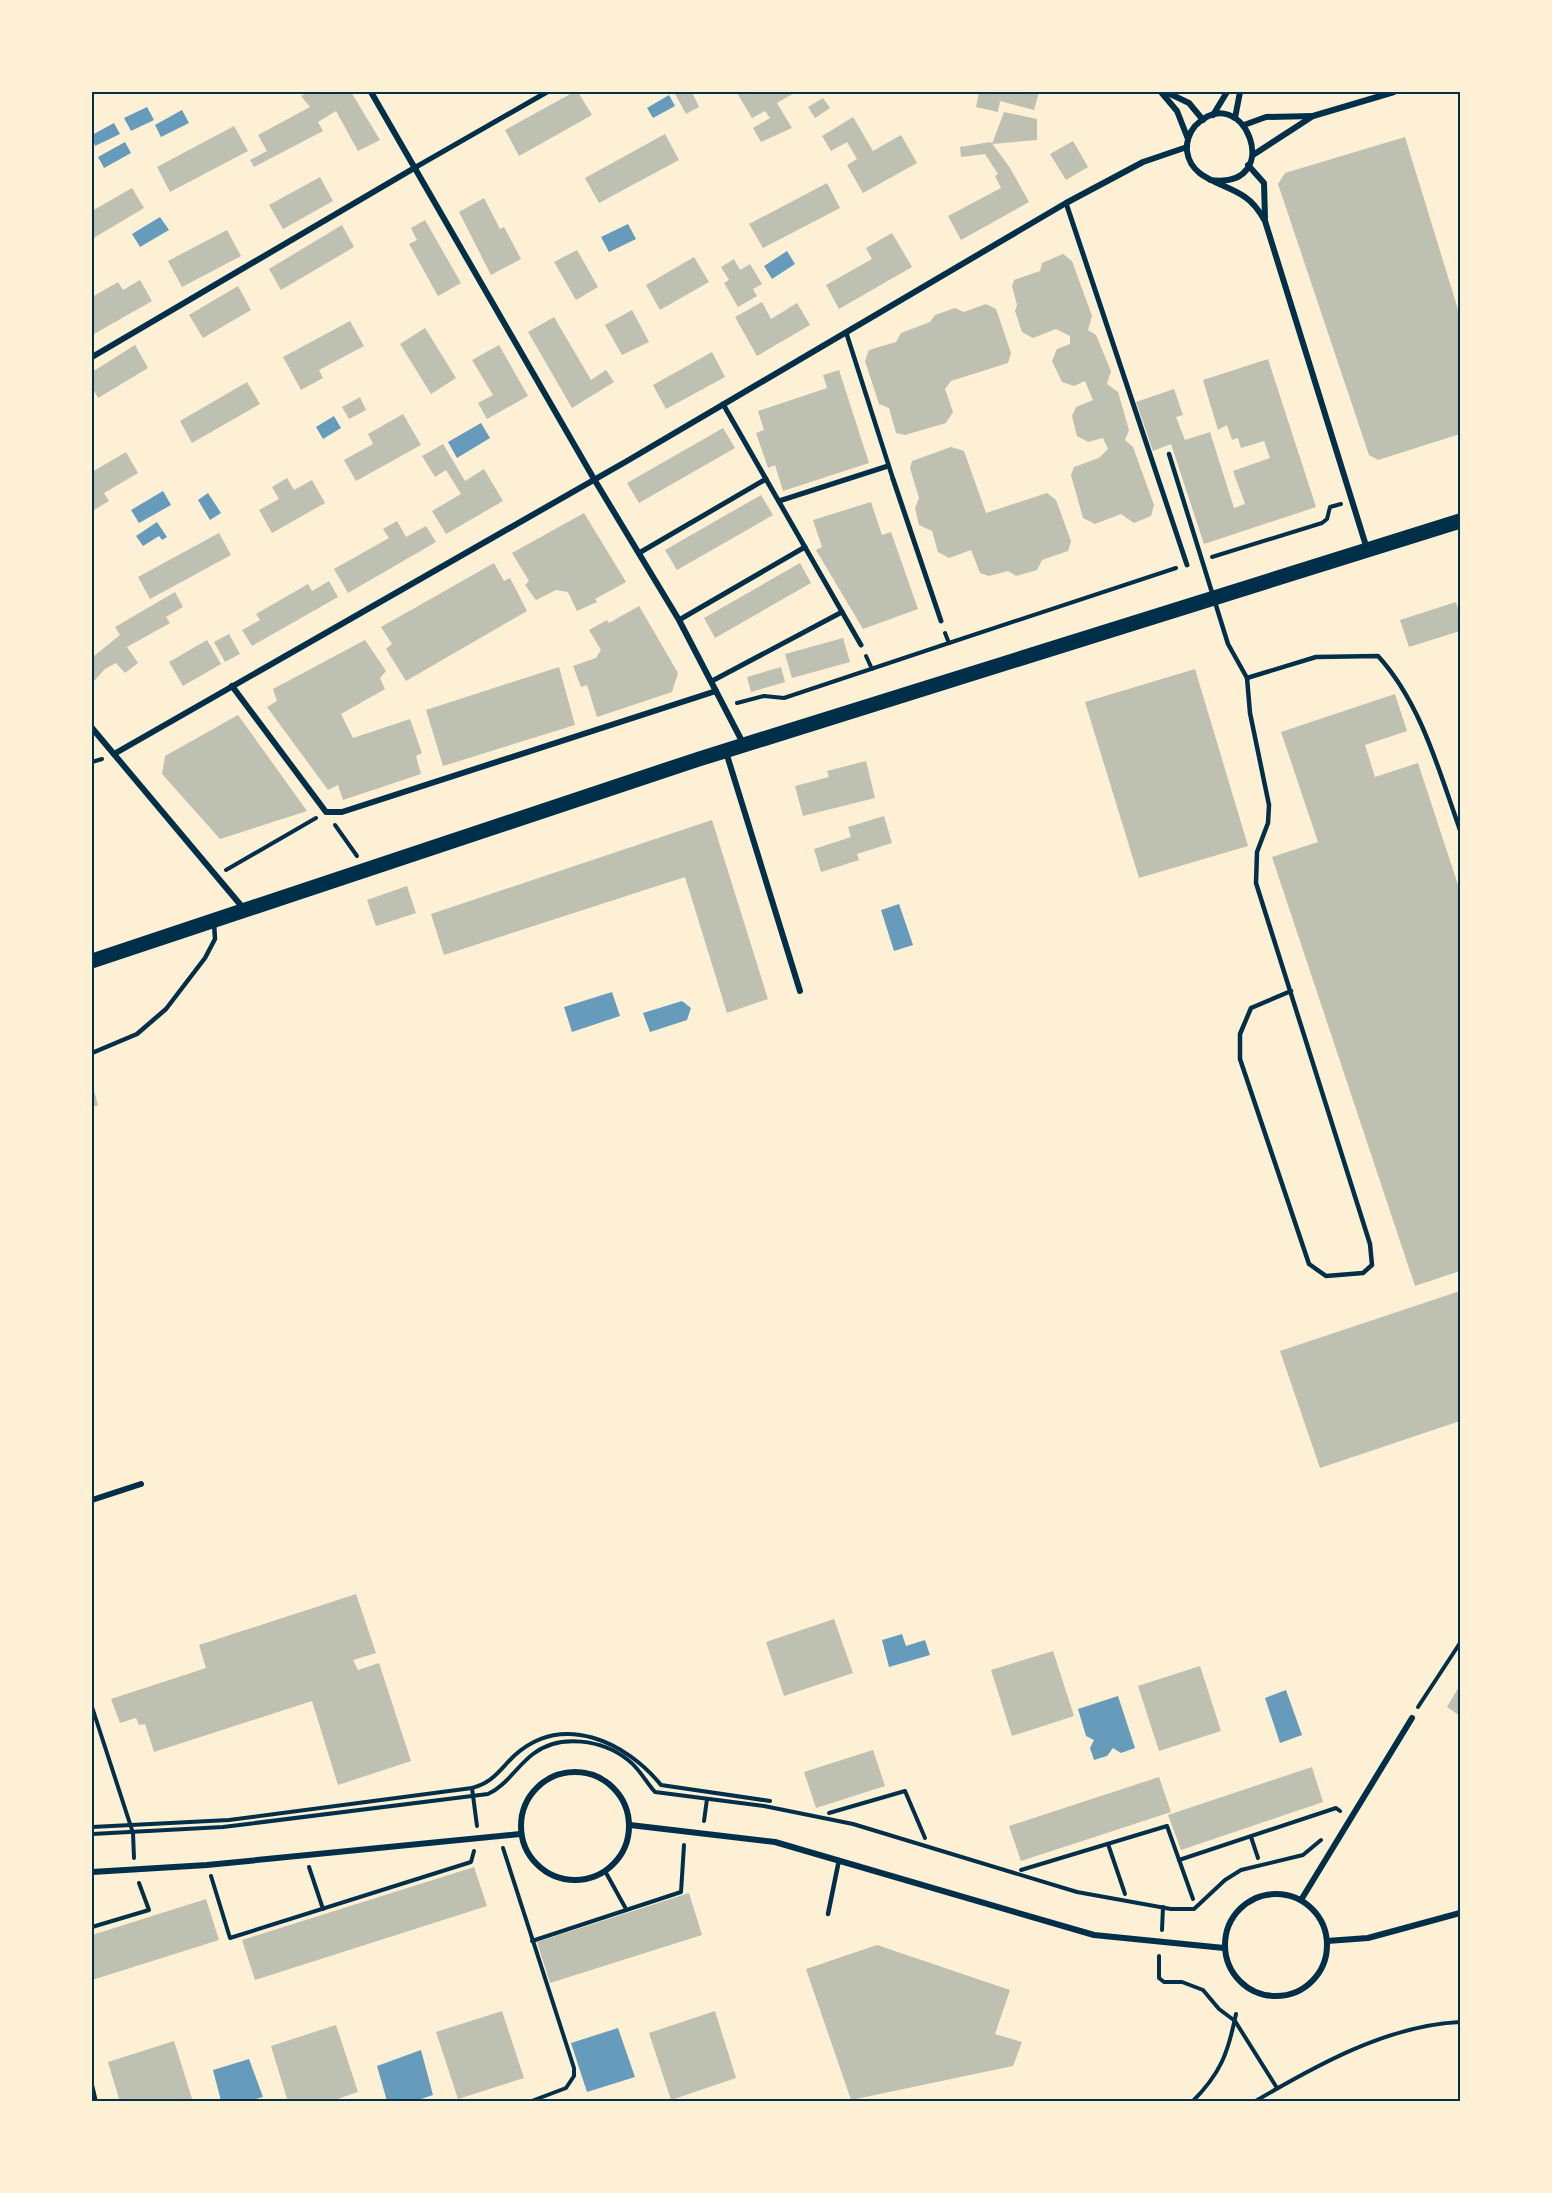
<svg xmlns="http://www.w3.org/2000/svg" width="1552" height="2193" viewBox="0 0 1552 2193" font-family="Inter,sans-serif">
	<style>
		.water { fill: #669bbc }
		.building { fill: #bec0b2 }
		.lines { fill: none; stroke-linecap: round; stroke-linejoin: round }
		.path { stroke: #003049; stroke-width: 4 }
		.service { stroke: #003049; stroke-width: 4.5 }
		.pedestrian { stroke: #003049; stroke-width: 5 }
		.minor { stroke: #003049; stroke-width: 6 }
		.primary { stroke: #003049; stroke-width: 15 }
		.neatline { fill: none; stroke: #003049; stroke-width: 2 }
	</style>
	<rect width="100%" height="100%" fill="#fdf0d5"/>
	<g class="water">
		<polygon points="669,95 675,106 653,118 647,108"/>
		<polygon points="147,107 154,120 131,131 124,118"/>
		<polygon points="182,110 189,123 161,137 155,125"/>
		<polygon points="114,123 120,134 95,146 92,135"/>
		<polygon points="125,142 131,153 104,168 98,157"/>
		<polygon points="160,217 169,230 140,247 132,234"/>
		<polygon points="628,224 636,239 609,252 601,237"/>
		<polygon points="787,251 795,264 772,279 764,266"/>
		<polygon points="334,416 341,428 323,439 316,427"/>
		<polygon points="481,423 490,438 457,458 448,442"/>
		<polygon points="163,491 171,505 139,523 131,510"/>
		<polygon points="208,493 221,513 210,520 198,500"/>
		<polygon points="157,522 167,537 162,540 159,536 143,546 136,536"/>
		<polygon points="899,904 913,945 894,951 881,910"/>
		<polygon points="612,992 620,1016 572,1032 564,1007"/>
		<polygon points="682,1001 691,1008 687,1020 650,1032 643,1013"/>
		<polygon points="902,1634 906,1646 925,1640 930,1655 889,1667 882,1640"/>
		<polygon points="1286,1690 1302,1735 1280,1743 1265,1698"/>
		<polygon points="1118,1696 1135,1748 1121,1753 1113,1748 1107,1756 1094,1760 1090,1748 1094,1740 1086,1736 1078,1709"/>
		<polygon points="618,2028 635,2077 587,2092 571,2043"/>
		<polygon points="421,2050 433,2095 415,2101 387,2101 377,2066"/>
		<polygon points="249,2059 263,2097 249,2101 221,2101 213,2070"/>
	</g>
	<g class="building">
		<polygon points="308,92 351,92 380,140 358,151 336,111 318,122 323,131 254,167 250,160 267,151 258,135 310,107 301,96"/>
		<polygon points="574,92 578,92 592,115 519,156 505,130"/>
		<polygon points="674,92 692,92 699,107 686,114"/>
		<polygon points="739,92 796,92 777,103 792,128 761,142 753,128 770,118 765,111 752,118 737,93"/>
		<polygon points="979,92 1039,92 1034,110 1000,101 998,112 976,107"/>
		<polygon points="823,98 830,108 815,118 808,107"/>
		<polygon points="1004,112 1037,119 1037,140 992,144"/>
		<polygon points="853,117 873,151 901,135 917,163 863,193 847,165 857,159 847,142 831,151 822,136"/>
		<polygon points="234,126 248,151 170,192 157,167"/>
		<polygon points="665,134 679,160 599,203 585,178"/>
		<polygon points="1405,137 1460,316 1460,434 1378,460 1369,455 1278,184 1285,173"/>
		<polygon points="1073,141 1088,167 1066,180 1050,154"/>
		<polygon points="991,142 1010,168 1029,202 961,240 948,216 1001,188 995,176 998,174 985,154 961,157 960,147"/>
		<polygon points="320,177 333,201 283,229 269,205"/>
		<polygon points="827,183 840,208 763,248 749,224"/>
		<polygon points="132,188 144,208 92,239 92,211"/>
		<polygon points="484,198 500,229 504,227 521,259 491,275 459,212"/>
		<polygon points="425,220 461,283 438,296 409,244 417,240 411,228"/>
		<polygon points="342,225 354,247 281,290 269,269"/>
		<polygon points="227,230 241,256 182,287 168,261"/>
		<polygon points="892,233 912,267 839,309 826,285 872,259 866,248"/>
		<polygon points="577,250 598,287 576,300 554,262"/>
		<polygon points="1063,254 1072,261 1092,316 1088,330 1096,335 1111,371 1107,384 1118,392 1129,430 1125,440 1133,447 1154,505 1151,516 1134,523 1121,514 1095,524 1083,518 1071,475 1074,467 1099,458 1108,449 1103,438 1088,442 1077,436 1072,416 1076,407 1093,400 1085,381 1074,386 1062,382 1052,361 1057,349 1070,344 1070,336 1056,329 1033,338 1022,332 1015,311 1017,305 1012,286 1014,280 1040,271 1042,263"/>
		<polygon points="694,257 709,282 660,310 646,285"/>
		<polygon points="734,259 740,270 750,264 762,284 753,289 757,296 738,307 724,283 729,280 721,267"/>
		<polygon points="140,280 152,301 94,334 92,329 92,297 118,282 123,290"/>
		<polygon points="238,286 251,310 203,338 189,315"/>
		<polygon points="762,302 771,319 797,303 810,325 757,356 735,317"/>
		<polygon points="986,304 996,309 1011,353 1008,363 951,381 945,389 953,412 946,423 905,435 896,433 889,408 879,404 865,361 869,350 896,342 901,333 930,322 935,315 955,308 964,312"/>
		<polygon points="632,310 649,342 622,355 605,325"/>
		<polygon points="554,317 591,380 606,370 614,382 572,408 528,332"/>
		<polygon points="350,321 364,346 319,370 323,378 301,390 283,357"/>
		<polygon points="425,328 456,378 431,394 400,344"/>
		<polygon points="135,345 148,368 98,398 92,387 92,372"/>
		<polygon points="499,345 528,396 487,419 478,403 493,395 472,360"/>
		<polygon points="712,352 725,377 666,409 653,385"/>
		<polygon points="1268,359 1316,507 1204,544 1171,444 1153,451 1136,402 1174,389 1183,415 1176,417 1185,440 1210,432 1234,508 1245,504 1233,471 1270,458 1264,441 1241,448 1238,438 1232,440 1227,425 1218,430 1203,380"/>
		<polygon points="839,370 869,463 783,491 775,465 768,468 756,433 764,430 758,411 827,388 823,375"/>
		<polygon points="247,382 260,404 192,443 180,421"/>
		<polygon points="360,397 366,410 349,419 342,407"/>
		<polygon points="403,414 421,445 356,481 344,460 373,444 368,434"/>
		<polygon points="723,428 735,448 639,503 627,483"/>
		<polygon points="443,444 465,481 484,469 503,501 446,534 432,511 461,494 446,470 435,477 422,456"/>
		<polygon points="951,447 964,451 986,513 1047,493 1056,500 1071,541 1068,551 1042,560 1037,570 1016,576 1008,571 989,576 980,573 971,550 949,558 938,552 932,531 919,525 915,508 919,498 910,468 912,461"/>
		<polygon points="126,452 138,473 104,493 109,501 94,510 92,472"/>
		<polygon points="287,478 294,490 312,480 325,503 272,533 259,510 279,499 272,487"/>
		<polygon points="761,495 773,515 677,570 665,550"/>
		<polygon points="871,502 882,535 891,532 918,609 863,629 816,550 822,547 813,520"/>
		<polygon points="584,513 626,582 595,599 597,602 577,611 568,592 556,590 536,600 525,585 529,581 512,553"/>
		<polygon points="397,521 406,537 426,526 436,542 348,593 334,569 389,538 383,529"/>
		<polygon points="219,533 231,555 150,599 138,577"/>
		<polygon points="494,563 504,581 510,578 527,611 406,681 386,649 392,644 381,627"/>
		<polygon points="800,563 811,583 715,638 704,618"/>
		<polygon points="329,581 338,597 252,646 242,630 260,620 256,614 308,584 312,591"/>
		<polygon points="175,592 183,607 166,617 170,623 127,647 138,663 125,673 116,663 105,669 92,683 92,654 94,656 120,635 115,627"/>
		<polygon points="1456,602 1460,616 1460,631 1409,647 1400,620"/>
		<polygon points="639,606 678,673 672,692 597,717 587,685 581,687 573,666 596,658 601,650 589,630 607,620 609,623"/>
		<polygon points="229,634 240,654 225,662 214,642"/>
		<polygon points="843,638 850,662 792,678 785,654"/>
		<polygon points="207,640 221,664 183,686 169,662"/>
		<polygon points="365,640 386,671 380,678 385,689 341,714 353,738 410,719 422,753 416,756 421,774 343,800 338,785 328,790 267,707 277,701 273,689"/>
		<polygon points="559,667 575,725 443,766 426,710"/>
		<polygon points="781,667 785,682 751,692 747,677"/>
		<polygon points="1195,669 1248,846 1139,878 1085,702"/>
		<polygon points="1395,694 1407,731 1365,745 1375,777 1418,763 1460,891 1460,1271 1415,1286 1272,857 1318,842 1281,732"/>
		<polygon points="238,715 307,811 220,839 162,774 165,756"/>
		<polygon points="866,761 875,798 803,816 795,786 829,777 827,771"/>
		<polygon points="884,816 892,843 857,854 859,860 821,872 814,849 851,837 848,827"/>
		<polygon points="712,820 768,999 727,1013 685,877 444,955 431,914"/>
		<polygon points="407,886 416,913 376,926 367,900"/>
		<polygon points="92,1084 98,1105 92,1107"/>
		<polygon points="1460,1291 1460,1421 1320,1468 1280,1351"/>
		<polygon points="356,1594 376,1653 353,1660 358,1670 379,1663 411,1761 338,1785 312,1701 154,1752 145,1724 139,1725 136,1718 120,1723 111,1699 206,1668 199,1645"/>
		<polygon points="834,1619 853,1673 784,1696 766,1642"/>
		<polygon points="1053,1651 1074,1716 1012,1736 991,1670"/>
		<polygon points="1200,1666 1221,1731 1159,1751 1138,1686"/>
		<polygon points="1460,1685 1460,1716 1447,1707"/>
		<polygon points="873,1750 885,1786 816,1808 804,1772"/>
		<polygon points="1312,1767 1323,1802 1181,1850 1168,1815"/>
		<polygon points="1159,1777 1171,1812 1021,1861 1009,1826"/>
		<polygon points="474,1867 487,1906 255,1980 242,1940"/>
		<polygon points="689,1893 702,1935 550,1983 537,1942"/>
		<polygon points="206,1899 219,1940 92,1980 92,1935"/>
		<polygon points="877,1945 1010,1990 995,2034 1022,2042 1013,2066 851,2100 806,1969"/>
		<polygon points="502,2011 524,2078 458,2099 436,2032"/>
		<polygon points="715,2011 736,2078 671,2100 649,2033"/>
		<polygon points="336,2025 358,2092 328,2102 288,2102 271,2046"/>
		<polygon points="174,2041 193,2102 120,2102 108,2062"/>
	</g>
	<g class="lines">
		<g class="path">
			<polyline points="1212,557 1322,523 1327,519 1330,507 1341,504"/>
			<polyline points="945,633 949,643 1176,568"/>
			<polyline points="866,656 872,669"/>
			<polyline points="737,703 764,696 784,698 949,643"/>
			<polyline points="92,762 102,759"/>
			<polyline points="335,825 357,856"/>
			<polyline points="226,870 316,818"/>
			<polyline points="92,1707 133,1833 134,1858"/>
			<polyline points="1418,1707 1460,1643"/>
			<polyline points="472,1788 477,1826"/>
			<polyline points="829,1813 905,1791 925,1838"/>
			<polyline points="704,1821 707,1799"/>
			<path d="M92 1827 229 1820 472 1788C494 1782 500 1769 515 1755 563 1712 626 1742 661 1785L770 1801"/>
			<path d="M92 1834 223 1827 488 1794C506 1786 517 1766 533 1754 560 1733 603 1740 628 1760 640 1769 645 1781 655 1792L764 1806 853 1824 1077 1892 1171 1909H1194L1225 1880 1241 1870 1303 1855 1321 1840"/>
			<polyline points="1251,1837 1258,1858"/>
			<polyline points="1108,1844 1125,1894"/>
			<polyline points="503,1848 574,2068 574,2076 566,2088 529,2102"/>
			<polyline points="1179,1860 1336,1808 1340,1811"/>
			<polyline points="309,1867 323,1909"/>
			<polyline points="1021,1870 1167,1826 1193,1899"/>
			<polyline points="605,1871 626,1909"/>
			<polyline points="211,1876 230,1938 471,1862 474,1851"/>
			<polyline points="92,1927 149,1910 139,1883"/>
			<polyline points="1162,1930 1163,1907"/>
			<polyline points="532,1941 681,1892 684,1845"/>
			<polyline points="1159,1956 1159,1978 1164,1982 1182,1982 1203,1990 1219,2009 1235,2021 1277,2088"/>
			<polyline points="92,2085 96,2102"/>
			<path d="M1192 2102C1221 2073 1228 2053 1236 2014"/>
			<path d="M1254 2102C1315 2066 1388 2025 1460 2022"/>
		</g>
		<g class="service">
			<polyline points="846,332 893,479"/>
			<path d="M1169 454 1228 644 1247 678 1316 657 1378 656C1421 703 1439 771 1460 830"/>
			<polyline points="1247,678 1250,713 1269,805 1268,823 1257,852 1256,883 1370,1244 1372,1265 1363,1273 1326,1276 1309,1264 1240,1059 1240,1034 1251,1008 1291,991"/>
			<polyline points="92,1053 137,1034 166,1009 205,958 215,939 214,922"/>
			<polyline points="828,1914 839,1860"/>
		</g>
		<g class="pedestrian">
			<polyline points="416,167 547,92"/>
			<polyline points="1066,203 1187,565"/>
			<polyline points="723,404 861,645"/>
			<polyline points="893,479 941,621"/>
			<polyline points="779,501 888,466"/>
			<polyline points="639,553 766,479"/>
			<polyline points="679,620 805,547"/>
			<polyline points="712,681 842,612"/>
		</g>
		<g class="minor">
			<polyline points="371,92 594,479 679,620 744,745"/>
			<polyline points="1161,92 1177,111 1188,139"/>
			<polyline points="1166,92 1189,103 1203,120"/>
			<polyline points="1213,115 1227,92"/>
			<polyline points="1235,118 1240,92"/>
			<polyline points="1244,125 1266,117 1313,116"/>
			<polyline points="1253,155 1313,116 1394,92"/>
			<polyline points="1248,165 1264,183 1265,218"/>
			<path d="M1210 180C1288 190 1243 76 1195 126 1189 133 1186 143 1187 151 1191 181 1225 182 1245 197 1254 203 1260 212 1265 221L1367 549"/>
			<polyline points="92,357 416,167"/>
			<polyline points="232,686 326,812 342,812 716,691"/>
			<polyline points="92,728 244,909"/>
			<polyline points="726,752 800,991"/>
			<polyline points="114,754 627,461 1066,203 1143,162 1187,147"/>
			<polyline points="92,1500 141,1484"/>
			<circle cx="575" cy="1826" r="54"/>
			<polyline points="630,1825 775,1842 1094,1935 1224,1948"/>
			<polyline points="92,1872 207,1865 520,1834"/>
			<circle cx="1276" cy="1945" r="51"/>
			<polyline points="1301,1900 1412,1718"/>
			<polyline points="1327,1941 1368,1938 1460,1913"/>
		</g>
		<polyline class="primary" points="92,961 699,759 1460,521"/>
	</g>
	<rect width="1552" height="2193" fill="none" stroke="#fdf0d5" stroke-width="186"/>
	<rect x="93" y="93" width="1366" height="2007" class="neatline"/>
</svg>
